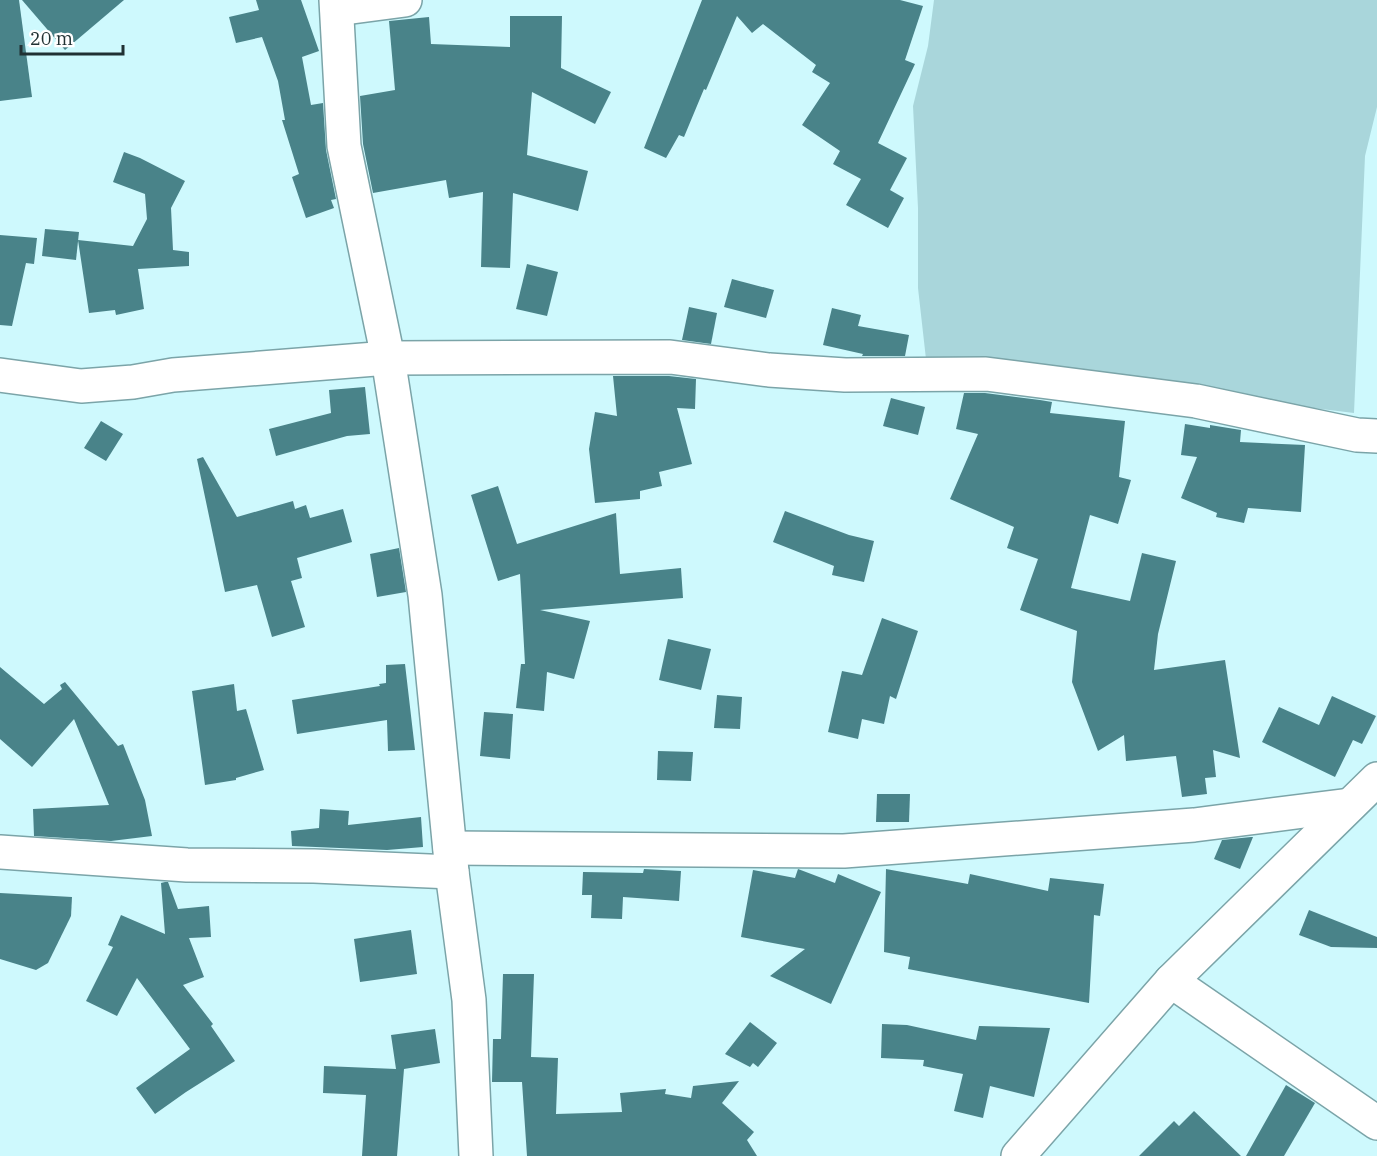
<svg xmlns="http://www.w3.org/2000/svg" width="1377" height="1156" viewBox="0 0 1377 1156" font-family="'IBM Plex Serif',serif">
	<style>
		.green { fill: #a9d6db }
		.building { fill: #498389 }
		.lines { fill: none; stroke-linecap: round; stroke-linejoin: round }
		.minor-casing { stroke: #7ba4a8; stroke-width: 36 }
		.minor { stroke: #fff; stroke-width: 33 }
	</style>
	<rect width="100%" height="100%" fill="#cef9fd"/>
	<polygon class="green" points="934,0 1377,0 1377,107 1365,156 1354,413 984,368 927,368 918,288 918,208 913,106 928,46"/>
	<g class="building">
		<polygon points="0,0 19,0 32,97 0,101"/>
		<polygon points="22,0 124,0 65,50"/>
		<polygon points="256,0 301,0 319,51 302,57 311,105 323,103 326,150 336,199 331,200 334,208 306,218 292,177 299,174 282,120 285,120 278,81 262,37 236,43 229,17 259,10"/>
		<polygon points="702,0 900,0 923,6 905,60 915,64 878,143 907,158 890,190 904,198 888,228 846,205 861,179 833,164 840,151 802,125 830,83 812,72 816,65 763,24 752,33 737,16 706,90 704,89 684,137 679,135 666,158 644,148"/>
		<polygon points="510,16 562,16 561,68 611,92 595,124 532,92 527,155 588,171 578,211 513,193 510,268 481,267 483,192 449,198 446,180 373,193 363,144 360,96 395,90 389,21 429,17 431,44 510,47"/>
		<polygon points="124,152 140,158 185,181 171,208 173,250 189,252 189,266 138,269 144,309 116,315 115,310 89,313 78,240 133,246 147,219 145,194 113,182"/>
		<polygon points="45,229 79,232 76,260 42,256"/>
		<polygon points="0,235 37,238 34,264 26,263 12,326 0,325"/>
		<polygon points="527,264 558,272 547,316 516,309"/>
		<polygon points="732,279 774,290 766,318 724,307"/>
		<polygon points="689,307 717,313 711,344 682,340"/>
		<polygon points="832,308 861,315 858,326 909,335 905,356 862,356 863,354 823,345"/>
		<polygon points="613,376 669,376 696,379 695,409 677,408 692,464 659,472 662,486 640,491 640,499 595,503 589,449 595,412 617,416"/>
		<polygon points="365,387 370,434 347,436 276,456 269,429 331,413 329,390"/>
		<polygon points="964,393 985,393 1040,400 1052,402 1050,413 1125,421 1119,477 1131,480 1118,524 1090,515 1071,588 1130,601 1142,553 1176,561 1158,634 1154,670 1225,660 1240,758 1213,750 1216,777 1205,778 1207,794 1182,797 1176,756 1126,761 1124,735 1098,751 1072,682 1077,631 1020,610 1038,559 1007,548 1014,527 950,499 978,434 956,429"/>
		<polygon points="891,398 925,407 918,435 883,426"/>
		<polygon points="101,421 123,434 106,461 84,448"/>
		<polygon points="1185,424 1210,428 1210,425 1241,430 1240,442 1305,445 1301,512 1248,508 1244,523 1216,517 1217,513 1181,498 1197,457 1181,455"/>
		<polygon points="203,457 237,517 293,501 295,509 306,505 310,518 343,509 352,542 297,558 302,578 291,581 305,627 272,637 257,585 225,592 197,459"/>
		<polygon points="498,486 517,544 616,513 620,574 681,568 683,598 540,610 590,621 574,679 547,672 544,711 516,708 521,664 525,664 520,574 498,581 471,495"/>
		<polygon points="785,511 849,535 874,541 864,582 832,575 834,566 773,542"/>
		<polygon points="399,548 406,592 377,597 370,554"/>
		<polygon points="882,618 918,631 896,699 890,696 884,724 862,719 858,739 828,732 842,671 862,675"/>
		<polygon points="668,639 711,649 701,690 659,680"/>
		<polygon points="405,664 415,750 388,751 387,720 297,734 292,700 380,686 379,684 386,683 386,665"/>
		<polygon points="0,667 44,704 62,689 60,685 65,682 118,746 123,744 145,800 152,836 111,841 34,836 33,809 109,805 74,719 32,767 0,739"/>
		<polygon points="234,684 237,711 246,709 264,770 236,778 236,780 205,785 192,691"/>
		<polygon points="717,695 742,697 740,729 714,728"/>
		<polygon points="1332,696 1376,716 1362,744 1353,740 1335,777 1262,742 1279,707 1319,725"/>
		<polygon points="484,712 513,714 510,759 480,756"/>
		<polygon points="658,751 693,752 691,781 657,780"/>
		<polygon points="877,794 910,794 909,822 876,822"/>
		<polygon points="320,809 349,811 348,825 421,817 423,847 387,850 292,846 291,831 319,828"/>
		<polygon points="1251,837 1253,837 1240,869 1214,859 1222,840"/>
		<polygon points="644,869 681,871 679,901 623,897 622,919 591,918 592,895 582,895 583,872 643,873"/>
		<polygon points="798,869 835,883 838,874 881,892 831,1004 770,976 805,949 741,937 753,870 795,878"/>
		<polygon points="886,869 968,884 970,874 1048,891 1050,878 1104,884 1100,916 1094,915 1089,1003 908,969 910,957 884,952"/>
		<polygon points="165,882 168,882 178,909 209,906 211,937 189,938 204,977 183,985 213,1024 211,1026 235,1061 186,1092 155,1114 136,1088 190,1049 137,978 117,1016 86,1001 113,947 108,945 121,915 165,934 161,883"/>
		<polygon points="0,893 72,897 71,916 48,963 36,970 0,959"/>
		<polygon points="1309,910 1377,937 1377,948 1331,947 1299,935"/>
		<polygon points="411,930 417,974 360,982 354,939"/>
		<polygon points="503,974 534,974 531,1057 558,1058 556,1114 622,1112 620,1093 666,1089 665,1094 691,1098 693,1086 739,1081 722,1103 754,1132 747,1140 757,1156 527,1156 522,1082 492,1082 493,1039 501,1039"/>
		<polygon points="750,1022 777,1043 758,1067 753,1063 750,1067 725,1054"/>
		<polygon points="882,1024 907,1025 976,1040 979,1026 1050,1028 1034,1097 990,1086 983,1118 954,1111 963,1074 923,1066 924,1060 881,1058"/>
		<polygon points="435,1029 440,1063 404,1069 397,1156 362,1156 366,1095 323,1093 324,1066 396,1069 391,1035"/>
		<polygon points="1286,1085 1315,1103 1284,1156 1246,1156"/>
		<polygon points="1194,1111 1241,1156 1139,1156 1174,1121 1179,1126"/>
	</g>
	<g class="lines">
		<defs>
			<g id="minor">
				<polyline points="336,0 344,146 388,358 425,595 452,872 469,1000 476,1156"/>
				<polyline points="337,9 405,0"/>
				<polyline points="0,375 81,386 133,382 173,375 388,358 670,357 769,370 845,375 986,374 1196,401 1357,435 1377,436"/>
				<polyline points="450,848 844,851 1194,825 1350,805"/>
				<polyline points="0,852 187,865 314,866 452,872"/>
				<polyline points="1171,981 1377,1123"/>
				<polyline points="1018,1156 1171,981 1377,779"/>
			</g>
		</defs>
		<use href="#minor" class="minor-casing"/>
		<use href="#minor" class="minor"/>
	</g>
	<path d="M21 45v9h102v-9" fill="none" stroke="#203133" stroke-width="3"/>
	<text x="30" y="45" font-size="18" fill="#203133" stroke="#ffffff" stroke-width="4.5" paint-order="stroke">20 m</text>
</svg>
